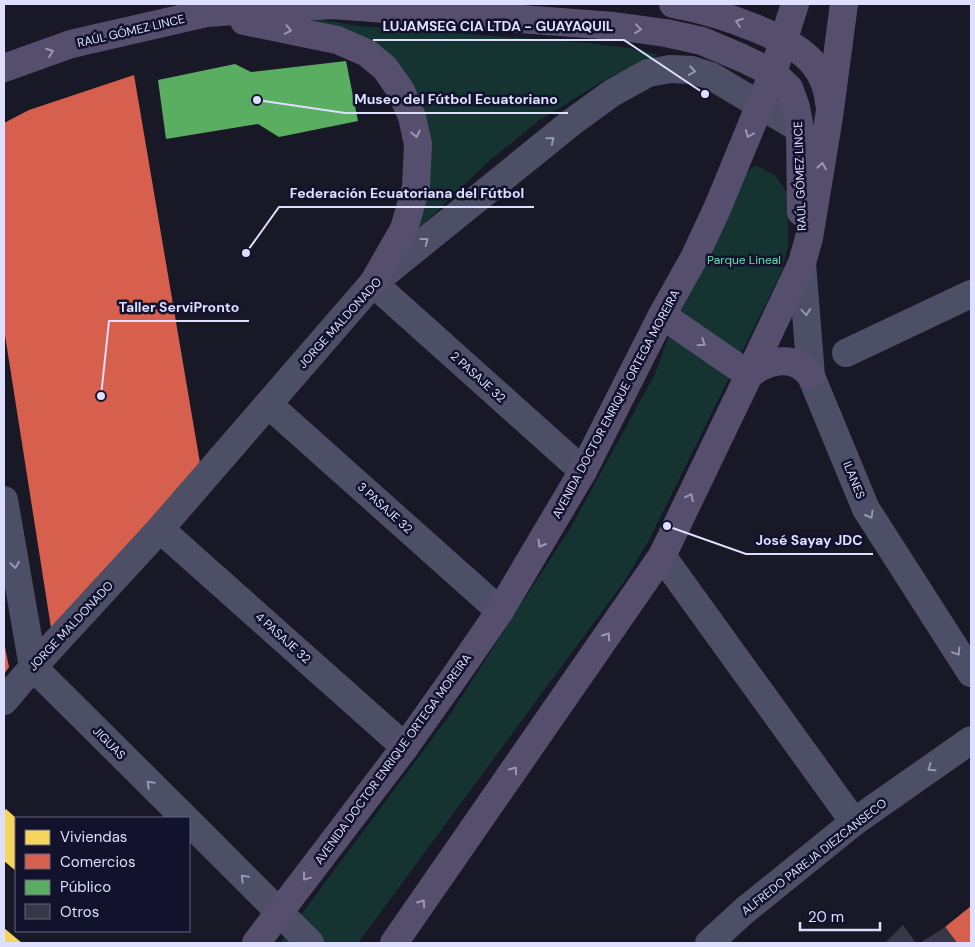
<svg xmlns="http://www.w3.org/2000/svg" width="975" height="947" viewBox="0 0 975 947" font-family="'DM Sans',sans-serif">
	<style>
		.green { fill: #153330 }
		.homes { fill: #f6d55c }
		.shops { fill: #d6604d }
		.public { fill: #5aae61 }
		.building { fill: #373748 }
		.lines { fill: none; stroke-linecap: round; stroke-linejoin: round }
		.minor { stroke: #4d4f67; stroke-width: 28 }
		.major { stroke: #554f6d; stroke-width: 28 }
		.oneway { stroke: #9a97b6 }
		.oneway2 { stroke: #9697b3 }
		.labels { text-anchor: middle; stroke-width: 5; stroke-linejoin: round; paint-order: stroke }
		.street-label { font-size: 12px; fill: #dedfff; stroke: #12122d }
		.park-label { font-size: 12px; fill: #67e1b1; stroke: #12122d }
		.leader { fill: none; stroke: #dedfff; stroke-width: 2 }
		.callout-dot { fill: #dedfff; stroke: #12122d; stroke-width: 2 }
		.callout-label { font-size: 14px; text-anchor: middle; font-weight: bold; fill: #dedfff; stroke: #12122d; stroke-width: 5; stroke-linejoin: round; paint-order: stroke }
	</style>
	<rect width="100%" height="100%" fill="#181827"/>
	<g class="green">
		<polygon points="296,16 360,26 588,43 630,48 659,55 608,78 540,120 490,160 408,239 416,95"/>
		<polygon points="755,165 775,175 788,194 788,245 782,271 649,540 626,579 358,943 280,943 449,716 571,527 655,374 684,294 736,184"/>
	</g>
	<g class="homes">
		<polygon points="6,809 16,818 16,871 4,861 4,812"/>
		<polygon points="4,928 22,943 4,943"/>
	</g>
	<g class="shops">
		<polygon points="134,75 200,463 52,634 4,329 4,123 29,110"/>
		<polygon points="4,642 9,667 4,674"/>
		<polygon points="971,906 971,943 957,943 945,927"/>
	</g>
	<polygon class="public" points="346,61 358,121 279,137 258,124 166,139 158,80 235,64 251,72"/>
	<g class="building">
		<polygon points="903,925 916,943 885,943"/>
		<polygon points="945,927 957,943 920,943"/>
	</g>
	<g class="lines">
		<g class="minor">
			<polyline points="802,263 811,376 866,509 971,673"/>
			<polyline points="373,283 583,471"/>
			<polyline points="846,353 971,294"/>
			<polyline points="269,405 500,611"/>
			<polyline points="4,500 33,667"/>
			<polyline points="160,529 405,747"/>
			<polyline points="662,556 854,822"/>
			<polyline points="33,667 185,818"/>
			<polyline points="4,701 33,667 160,529 373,283 572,122 612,93 648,73 670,69 692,70 711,76 800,129"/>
			<polyline points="189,822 310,943"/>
			<polyline points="709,943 744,911 854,822 971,740"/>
		</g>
		<g class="major">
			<path d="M673 4C701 9 728 17 755 28 792 43 825 59 829 103"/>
			<polyline points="244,21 337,40 367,53 385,68 401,91 412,117 418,144 416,187 404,229 373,283"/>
			<polyline points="4,68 71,44 206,13 332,5 614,26 666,33 702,41 742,58 773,73 789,88 796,107 800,129 801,212"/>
			<polyline points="662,315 749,375"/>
			<path d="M749 375C767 360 795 353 811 376"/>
			<polyline points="256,943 405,747 451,682 500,611 583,471 662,315 694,258 717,209 773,73 795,4"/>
			<polyline points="394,943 662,556 749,375 802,263 809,238 829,117 844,4"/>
		</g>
	</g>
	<defs><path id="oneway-chevron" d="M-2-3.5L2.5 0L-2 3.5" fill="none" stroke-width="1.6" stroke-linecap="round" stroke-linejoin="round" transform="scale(1.25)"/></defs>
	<g class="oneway">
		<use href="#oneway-chevron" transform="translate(739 22) rotate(-160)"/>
		<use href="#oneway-chevron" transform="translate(638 29) rotate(7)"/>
		<use href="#oneway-chevron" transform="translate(288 30) rotate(11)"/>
		<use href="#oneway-chevron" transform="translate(50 52) rotate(-20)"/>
		<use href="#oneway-chevron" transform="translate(416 134) rotate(78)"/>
		<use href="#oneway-chevron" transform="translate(749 134) rotate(112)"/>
		<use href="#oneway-chevron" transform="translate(822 166) rotate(-81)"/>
		<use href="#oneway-chevron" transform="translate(702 343) rotate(35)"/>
		<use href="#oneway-chevron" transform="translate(690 497) rotate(-64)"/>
		<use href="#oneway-chevron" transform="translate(541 544) rotate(120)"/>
		<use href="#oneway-chevron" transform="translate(607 636) rotate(-55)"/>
		<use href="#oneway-chevron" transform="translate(514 770) rotate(-55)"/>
		<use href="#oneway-chevron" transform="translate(306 877) rotate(127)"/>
		<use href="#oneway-chevron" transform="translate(422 903) rotate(-55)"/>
	</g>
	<g class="oneway2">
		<use href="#oneway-chevron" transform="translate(692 71) rotate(9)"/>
		<use href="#oneway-chevron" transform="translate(551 140) rotate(-39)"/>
		<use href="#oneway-chevron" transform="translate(425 241) rotate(-38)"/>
		<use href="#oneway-chevron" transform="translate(806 312) rotate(85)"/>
		<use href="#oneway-chevron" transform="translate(870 515) rotate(60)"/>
		<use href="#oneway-chevron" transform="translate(15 565) rotate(80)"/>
		<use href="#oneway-chevron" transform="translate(957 652) rotate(57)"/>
		<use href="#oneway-chevron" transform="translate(931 768) rotate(145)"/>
		<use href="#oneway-chevron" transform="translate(150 784) rotate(-135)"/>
		<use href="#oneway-chevron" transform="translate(244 878) rotate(-135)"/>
	</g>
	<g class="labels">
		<g class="street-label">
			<text transform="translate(131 31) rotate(-13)" y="4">RAÚL GÓMEZ LINCE</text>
			<text transform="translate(800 176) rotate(-92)" y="4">RAÚL GÓMEZ LINCE</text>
			<text transform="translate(340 323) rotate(-48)" y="4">JORGE MALDONADO</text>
			<text transform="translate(478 377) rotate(42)" y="4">2 PASAJE 32</text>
			<text transform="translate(616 404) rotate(-62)" y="4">AVENIDA DOCTOR ENRIQUE ORTEGA MOREIRA</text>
			<text transform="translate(854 480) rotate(68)" y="4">ILANES</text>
			<text transform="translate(385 508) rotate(42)" y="4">3 PASAJE 32</text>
			<text transform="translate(71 626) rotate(-47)" y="4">JORGE MALDONADO</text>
			<text transform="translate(283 638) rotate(42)" y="4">4 PASAJE 32</text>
			<text transform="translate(109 743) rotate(45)" y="4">JIGUAS</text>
			<text transform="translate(393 759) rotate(-54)" y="4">AVENIDA DOCTOR ENRIQUE ORTEGA MOREIRA</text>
			<text transform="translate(814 857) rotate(-38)" y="4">ALFREDO PAREJA DIEZCANSECO</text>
		</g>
		<g class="park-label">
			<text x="744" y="264">Parque Lineal</text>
		</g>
	</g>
	<path class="leader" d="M705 94L624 40H373M257 100L345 113H568M246 253L279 207H534M101 396L109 321H249M667 526L746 554H873"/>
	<g class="callout-dot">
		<circle cx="705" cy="94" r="5"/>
		<circle cx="257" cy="100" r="5"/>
		<circle cx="246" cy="253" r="5"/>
		<circle cx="101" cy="396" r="5"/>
		<circle cx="667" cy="526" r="5"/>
	</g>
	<g class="callout-label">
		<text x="498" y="31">LUJAMSEG CIA LTDA - GUAYAQUIL</text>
		<text x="456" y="104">Museo del Fútbol Ecuatoriano</text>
		<text x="407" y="198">Federación Ecuatoriana del Fútbol</text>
		<text x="179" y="312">Taller ServiPronto</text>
		<text x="809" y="545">José Sayay JDC</text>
	</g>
	<rect width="975" height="947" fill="none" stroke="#dedfff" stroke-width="10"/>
	<rect x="15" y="817" width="175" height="115" fill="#12122d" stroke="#646481"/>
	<rect x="25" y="830" width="25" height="15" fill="#f6d55c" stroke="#646481"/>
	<text x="60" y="842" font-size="15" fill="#dedfff">Viviendas</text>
	<rect x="25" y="854" width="25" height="15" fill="#d6604d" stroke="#646481"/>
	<text x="60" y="867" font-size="15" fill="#dedfff">Comercios</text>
	<rect x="25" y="880" width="25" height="15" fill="#5aae61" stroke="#646481"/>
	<text x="60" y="892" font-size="15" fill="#dedfff">Público</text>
	<rect x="25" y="904" width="25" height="15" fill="#373748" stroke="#646481"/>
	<text x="60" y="917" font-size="15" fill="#dedfff">Otros</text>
	<path d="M800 922v8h80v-8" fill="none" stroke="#dedfff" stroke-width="2.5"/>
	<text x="808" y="922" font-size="15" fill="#dedfff" stroke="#12122d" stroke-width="4" paint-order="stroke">20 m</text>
</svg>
